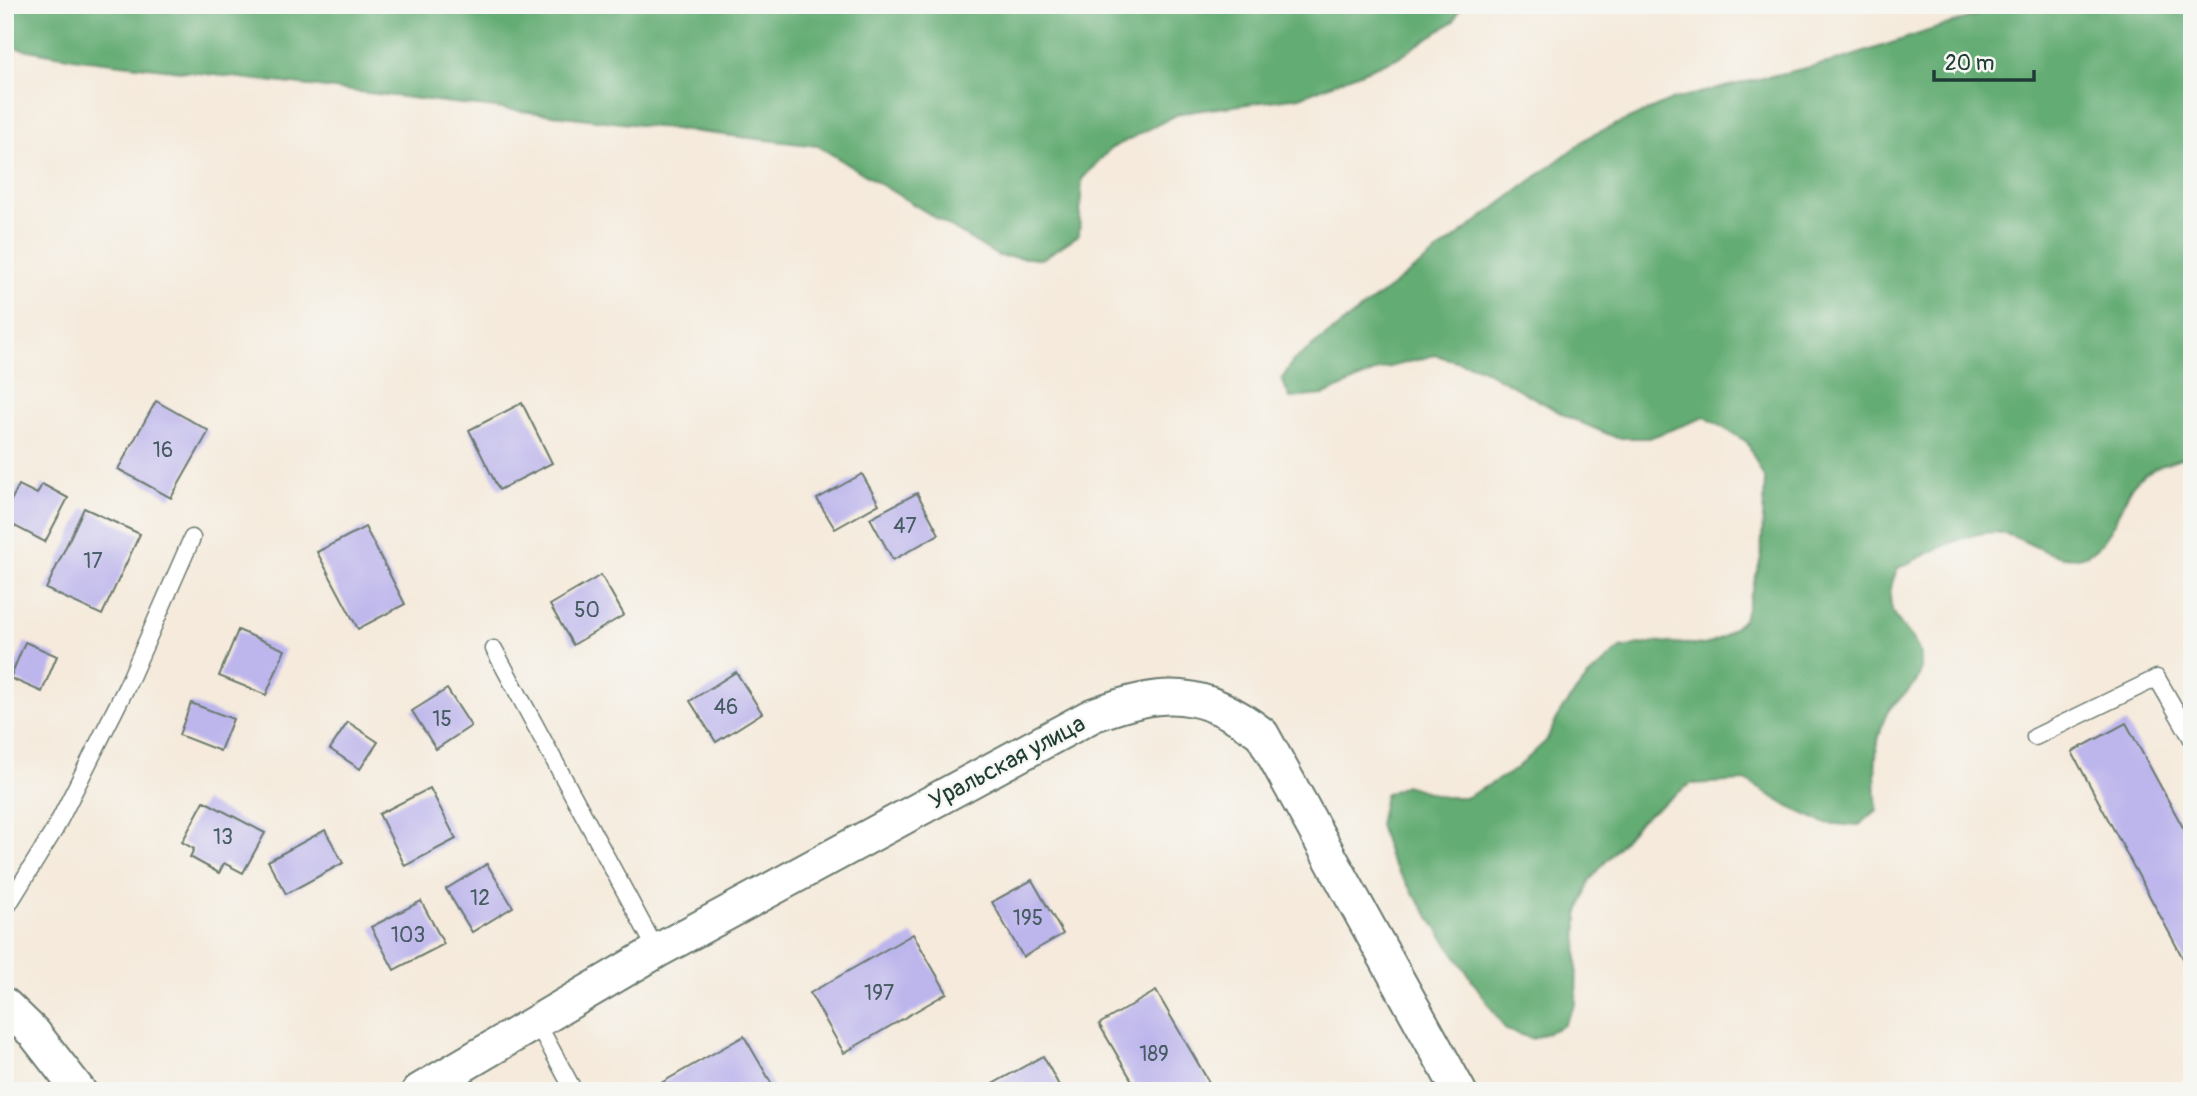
<svg xmlns="http://www.w3.org/2000/svg" width="2197" height="1096" viewBox="0 0 2197 1096" font-family="Pangolin,sans-serif">
	<style>
		.forest { fill: #64ac73; stroke: #427454; stroke-width: 2 }
		.building { fill: #bdb6ec }
		.lines { fill: none; stroke-linecap: round; stroke-linejoin: round }
		.lane-casing { stroke: #6a7a6e; stroke-width: 19 }
		.street-casing { stroke: #6a7a6e; stroke-width: 37 }
		.lane { stroke: #fff; stroke-width: 16 }
		.street { stroke: #fff; stroke-width: 33 }
		.labels { text-anchor: middle; stroke-width: 5; stroke-linejoin: round; paint-order: stroke }
		.number-label { font-size: 21px; fill: #465b62 }
		.street-label { font-size: 24px; fill: #1f3d34; stroke: #f6f6f2 }
	</style>
	<rect width="100%" height="100%" fill="#f6f6f2"/>
	<filter id="ink" filterUnits="userSpaceOnUse"><feTurbulence type="fractalNoise" baseFrequency=".0143" numOctaves="2"/><feDisplacementMap in="SourceGraphic" scale="14" xChannelSelector="R" yChannelSelector="G"/><feConvolveMatrix kernelMatrix="1 2 1 2 8 2 1 2 1" color-interpolation-filters="sRGB"/></filter>
	<filter id="wash" filterUnits="userSpaceOnUse"><feTurbulence type="fractalNoise" baseFrequency=".00686" numOctaves="4" result="noise"/><feDisplacementMap in="SourceGraphic" scale="28" xChannelSelector="R" yChannelSelector="G"/><feGaussianBlur stdDeviation="1.57" result="paint"/><feColorMatrix in="noise" values="0 0 0 0 0 0 0 0 0 0 0 0 0 0 0 0 0 1.4 0 .05"/><feComposite in="paint" operator="in"/></filter>
	<g filter="url(#wash)">
		<rect width="100%" height="100%" fill="#f5eadb"/>
		<g class="forest">
			<polygon points="5,5 1461,5 1454,21 1397,58 1300,97 1180,113 1110,149 1082,179 1079,235 1042,259 998,256 818,146 79,59 5,46"/>
			<path d="M2007 5H2192V455C2175 459 2146 469 2135 483 2119 502 2115 536 2093 551 2062 571 2030 539 2002 533 1972 527 1925 556 1898 568 1869 626 1930 629 1920 672 1916 692 1895 697 1887 713 1873 741 1874 780 1877 810L1858 826 1824 823 1789 807 1747 781 1690 784 1641 820 1590 880 1578 915 1576 1003 1564 1025 1533 1039 1506 1030 1390 859 1379 825 1385 795 1405 785 1444 797H1467L1515 770 1546 741 1562 709 1587 678 1620 648 1659 642 1705 645 1723 637 1744 619 1761 558 1765 480 1747 442 1705 417 1649 438H1617L1568 417 1481 368 1435 355 1379 370 1324 395 1290 398 1282 379 1293 361 1590 136 1674 99 1840 60Z"/>
		</g>
		<g id="blocks">
			<g class="building">
				<polygon points="156,401 209,431 171,498 118,469"/>
				<polygon points="522,403 552,463 499,490 469,430"/>
				<polygon points="862,474 879,504 835,529 817,499"/>
				<polygon points="42,484 68,498 45,542 5,521 5,512 19,485 37,494"/>
				<polygon points="917,493 939,534 893,560 870,518"/>
				<polygon points="84,508 140,534 102,615 46,589"/>
				<polygon points="365,527 405,604 358,629 317,552"/>
				<polygon points="601,575 624,615 573,645 550,605"/>
				<polygon points="238,630 285,650 266,695 219,676"/>
				<polygon points="25,642 57,656 42,692 10,678"/>
				<polygon points="736,672 762,713 716,742 690,701"/>
				<polygon points="447,689 471,726 436,749 412,711"/>
				<polygon points="191,703 233,719 220,751 179,735"/>
				<polygon points="348,722 378,742 360,769 330,749"/>
				<polygon points="2126,723 2192,844 2192,975 2072,752"/>
				<polygon points="430,788 456,839 405,866 379,814"/>
				<polygon points="204,801 265,833 243,873 224,863 219,873 190,857 194,849 182,842"/>
				<polygon points="325,830 343,863 286,894 268,861"/>
				<polygon points="487,864 513,907 472,932 446,889"/>
				<polygon points="1032,880 1063,934 1023,957 992,902"/>
				<polygon points="421,901 444,944 394,970 371,927"/>
				<polygon points="913,934 947,993 844,1053 810,993"/>
				<polygon points="1156,991 1210,1084 1199,1091 1138,1091 1099,1024"/>
				<polygon points="744,1036 776,1091 647,1091"/>
				<polygon points="1043,1056 1062,1091 980,1091"/>
			</g>
		</g>
	</g>
	<g filter="url(#ink)">
		<use href="#blocks" fill-opacity="0" stroke="#6a7a6e" stroke-width="2"/>
		<g class="lines">
			<defs>
				<g id="lane">
					<polyline points="494,649 657,951"/>
					<polyline points="2035,737 2157,678 2192,739"/>
					<polyline points="5,910 55,829 127,686 192,538"/>
					<polyline points="536,1021 574,1091"/>
				</g>
				<g id="street">
					<polyline points="5,1005 34,1033 79,1091"/>
					<path d="M419 1091 657 951 1093 715C1163 689 1202 688 1262 734L1459 1091"/>
				</g>
			</defs>
			<use href="#lane" class="lane-casing"/>
			<use href="#street" class="street-casing"/>
			<use href="#lane" class="lane"/>
			<use href="#street" class="street"/>
		</g>
	</g>
	<g class="labels">
		<g class="number-label">
			<text x="163" y="457">16</text>
			<text x="905" y="533">47</text>
			<text x="93" y="568">17</text>
			<text x="587" y="617">50</text>
			<text x="726" y="714">46</text>
			<text x="442" y="726">15</text>
			<text x="223" y="844">13</text>
			<text x="480" y="905">12</text>
			<text x="1028" y="925">195</text>
			<text x="408" y="942">103</text>
			<text x="879" y="1000">197</text>
			<text x="1154" y="1061">189</text>
		</g>
		<g class="street-label">
			<text transform="translate(1007 762) rotate(-28)" y="8">Уральская улица</text>
		</g>
	</g>
	<rect width="2197" height="1096" fill="none" stroke="#f6f6f2" stroke-width="28"/>
	<path d="M1934 70v10h100v-10" fill="none" stroke="#1f3d34" stroke-width="3.5"/>
	<text x="1945" y="70" font-size="21" fill="#1f3d34" stroke="#f6f6f2" stroke-width="5" paint-order="stroke">20 m</text>
</svg>
